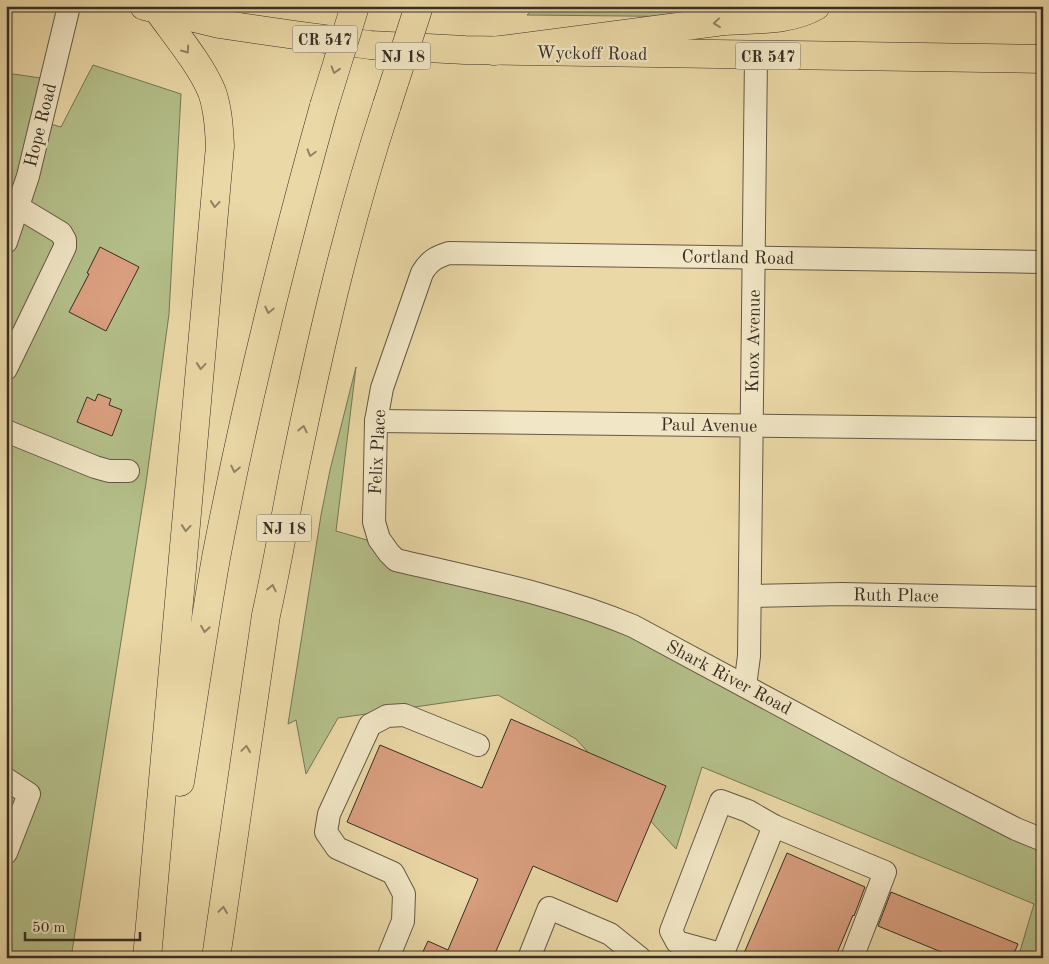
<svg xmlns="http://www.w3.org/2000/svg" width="1049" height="964" viewBox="0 0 1049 964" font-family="'Old Standard TT',serif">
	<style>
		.green { fill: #b4bf89; stroke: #767657 }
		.building { fill: #d99f7f; stroke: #372e25 }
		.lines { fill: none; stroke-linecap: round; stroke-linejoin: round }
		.minor-casing { stroke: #645845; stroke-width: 24 }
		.major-casing { stroke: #372e25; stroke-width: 29 }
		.highway-casing { stroke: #372e25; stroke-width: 29 }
		.minor { stroke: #f1e6c5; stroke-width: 22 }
		.major { stroke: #ead8a6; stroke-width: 28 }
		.highway { stroke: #ead8a6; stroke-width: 28 }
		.highway-bridge-casing { stroke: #372e25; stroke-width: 29; stroke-linecap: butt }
		.highway-bridge { stroke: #ead8a6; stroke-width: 28 }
		.oneway { stroke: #908366 }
		.labels { text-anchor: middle; stroke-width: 4.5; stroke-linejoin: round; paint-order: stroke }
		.shield { fill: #f1e6c5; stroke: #6f6555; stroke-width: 1 }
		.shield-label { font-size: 16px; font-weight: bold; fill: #372e25 }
		.street-label { font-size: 18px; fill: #372e25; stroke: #f1e6c5 }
	</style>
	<rect width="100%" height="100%" fill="#ead8a6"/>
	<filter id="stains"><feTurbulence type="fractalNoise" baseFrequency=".004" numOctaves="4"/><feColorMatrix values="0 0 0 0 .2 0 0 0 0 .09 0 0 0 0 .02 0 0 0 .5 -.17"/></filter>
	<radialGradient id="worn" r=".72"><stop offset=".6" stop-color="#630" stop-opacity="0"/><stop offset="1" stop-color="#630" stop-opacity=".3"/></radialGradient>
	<g class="green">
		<polygon points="536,6 732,6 722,17 527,15"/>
		<polygon points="954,6 1043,6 1043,11"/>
		<polygon points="93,65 181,94 169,314 146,483 71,958 6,958 6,73 48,79 40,121 61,127"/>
		<polygon points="356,367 336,531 573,600 1043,841 1043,958 1018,958 1034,904 702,767 676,849 576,739 498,695 338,718 306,774 296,720 288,724 321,515 330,470"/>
	</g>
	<g class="building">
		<polygon points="100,247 139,267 106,331 69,312 89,274 87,273"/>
		<polygon points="98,394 111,399 109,405 122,410 112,436 77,422 87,397 95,401"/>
		<polygon points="511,719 666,786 617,902 533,866 493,958 420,958 428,941 448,950 478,879 347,822 380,745 482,788"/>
		<polygon points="787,853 865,887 854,916 853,915 835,958 742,958"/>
		<polygon points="891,892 1018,944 1012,958 956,958 878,926"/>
	</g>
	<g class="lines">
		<defs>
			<g id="minor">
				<polyline points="6,242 28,176 69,6"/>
				<path d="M1043 262 449 253C436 257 429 261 422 273L382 388 376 421 374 522 379 539 389 553 396 560C476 579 557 594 633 626L895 767 1016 829 1043 840"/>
				<polyline points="6,369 65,247 65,240 61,233 18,207"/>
				<polyline points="376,421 1043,429"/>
				<polyline points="6,431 95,467 109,471 128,471"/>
				<polyline points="750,596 842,594 1043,598"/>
				<polyline points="745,686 749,656 756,56"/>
				<polyline points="6,779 29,794 6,853"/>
				<polyline points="721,954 677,942 671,931 721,801 748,811 774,826"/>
				<polyline points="388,958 403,921 404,894 393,873 337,848 326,832 329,814 370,725 387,716 404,715 478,745"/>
				<polyline points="529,958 549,908 610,934 640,958"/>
				<polyline points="721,958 774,826 885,872 852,958"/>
			</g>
			<polyline id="major" points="144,6 219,24 295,35 370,45 465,50 1043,59"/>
			<g id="highway">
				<path d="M493 51C568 41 642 31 716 22 749 18 786 23 816 6"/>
				<path d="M180 782C192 707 203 632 216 558 245 406 282 256 324 106"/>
				<path d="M147 958 220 146C219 128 218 109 212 92 201 65 175 34 158 10"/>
				<path d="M216 958 266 615C277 566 285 517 295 467 320 345 348 223 387 105"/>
			</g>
		</defs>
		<use href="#minor" class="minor-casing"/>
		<use href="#major" class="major-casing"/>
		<use href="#highway" class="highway-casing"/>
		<use href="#minor" class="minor"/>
		<use href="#major" class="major"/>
		<use href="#highway" class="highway"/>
		<defs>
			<g id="highway-bridge">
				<polyline points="387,105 419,6"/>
				<polyline points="324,106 355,6"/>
			</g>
		</defs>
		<use href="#highway-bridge" class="highway-bridge-casing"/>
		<use href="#highway-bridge" class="highway-bridge"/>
	</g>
	<defs><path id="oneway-chevron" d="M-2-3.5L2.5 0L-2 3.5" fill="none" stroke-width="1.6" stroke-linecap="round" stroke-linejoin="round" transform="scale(1.25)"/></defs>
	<g class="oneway">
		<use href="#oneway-chevron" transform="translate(717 23) rotate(174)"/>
		<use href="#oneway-chevron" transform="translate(186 50) rotate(55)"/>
		<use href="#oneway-chevron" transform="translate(335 70) rotate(107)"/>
		<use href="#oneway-chevron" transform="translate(311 153) rotate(106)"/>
		<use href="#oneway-chevron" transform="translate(215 204) rotate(95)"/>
		<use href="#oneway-chevron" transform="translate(269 310) rotate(103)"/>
		<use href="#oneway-chevron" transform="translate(201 366) rotate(95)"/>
		<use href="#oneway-chevron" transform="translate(303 429) rotate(-78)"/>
		<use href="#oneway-chevron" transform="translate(235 469) rotate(102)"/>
		<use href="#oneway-chevron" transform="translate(186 528) rotate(95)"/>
		<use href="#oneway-chevron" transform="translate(272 588) rotate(-77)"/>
		<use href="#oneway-chevron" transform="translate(205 629) rotate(99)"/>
		<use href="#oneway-chevron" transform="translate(246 749) rotate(-82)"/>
		<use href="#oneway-chevron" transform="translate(223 910) rotate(-82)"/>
	</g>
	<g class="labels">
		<g class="shield">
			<rect x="292.5" y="25.5" width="65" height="27" rx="4"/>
			<rect x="375.5" y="42.5" width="55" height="27" rx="4"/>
			<rect x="735.5" y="42.5" width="65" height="27" rx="4"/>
			<rect x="256.5" y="514.5" width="55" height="27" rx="4"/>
		</g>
		<g class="shield-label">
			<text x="325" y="45">CR 547</text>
			<text x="403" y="62">NJ 18</text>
			<text x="768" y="62">CR 547</text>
			<text x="284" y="534">NJ 18</text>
		</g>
		<g class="street-label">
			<text transform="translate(592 53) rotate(1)" y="6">Wyckoff Road</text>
			<text transform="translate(40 125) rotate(-76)" y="6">Hope Road</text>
			<text transform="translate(738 257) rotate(1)" y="6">Cortland Road</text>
			<text transform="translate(753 341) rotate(-89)" y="6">Knox Avenue</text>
			<text transform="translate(709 425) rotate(1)" y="6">Paul Avenue</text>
			<text transform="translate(377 452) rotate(-87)" y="6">Felix Place</text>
			<text transform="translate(896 595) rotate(1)" y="6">Ruth Place</text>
			<text transform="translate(729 677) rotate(28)" y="6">Shark River Road</text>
		</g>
	</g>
	<rect width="1049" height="964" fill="none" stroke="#ead8a6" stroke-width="25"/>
	<rect x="8" y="8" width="1034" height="949" fill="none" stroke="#372e25" stroke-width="2.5"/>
	<rect x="12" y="12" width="1024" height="939" fill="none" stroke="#372e25"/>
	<path d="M25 932v8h115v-8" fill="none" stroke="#372e25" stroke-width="2.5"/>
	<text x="32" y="932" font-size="15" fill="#372e25" stroke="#f1e6c5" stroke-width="4" paint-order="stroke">50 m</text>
	<rect width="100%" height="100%" filter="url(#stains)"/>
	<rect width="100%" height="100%" fill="url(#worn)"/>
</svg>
